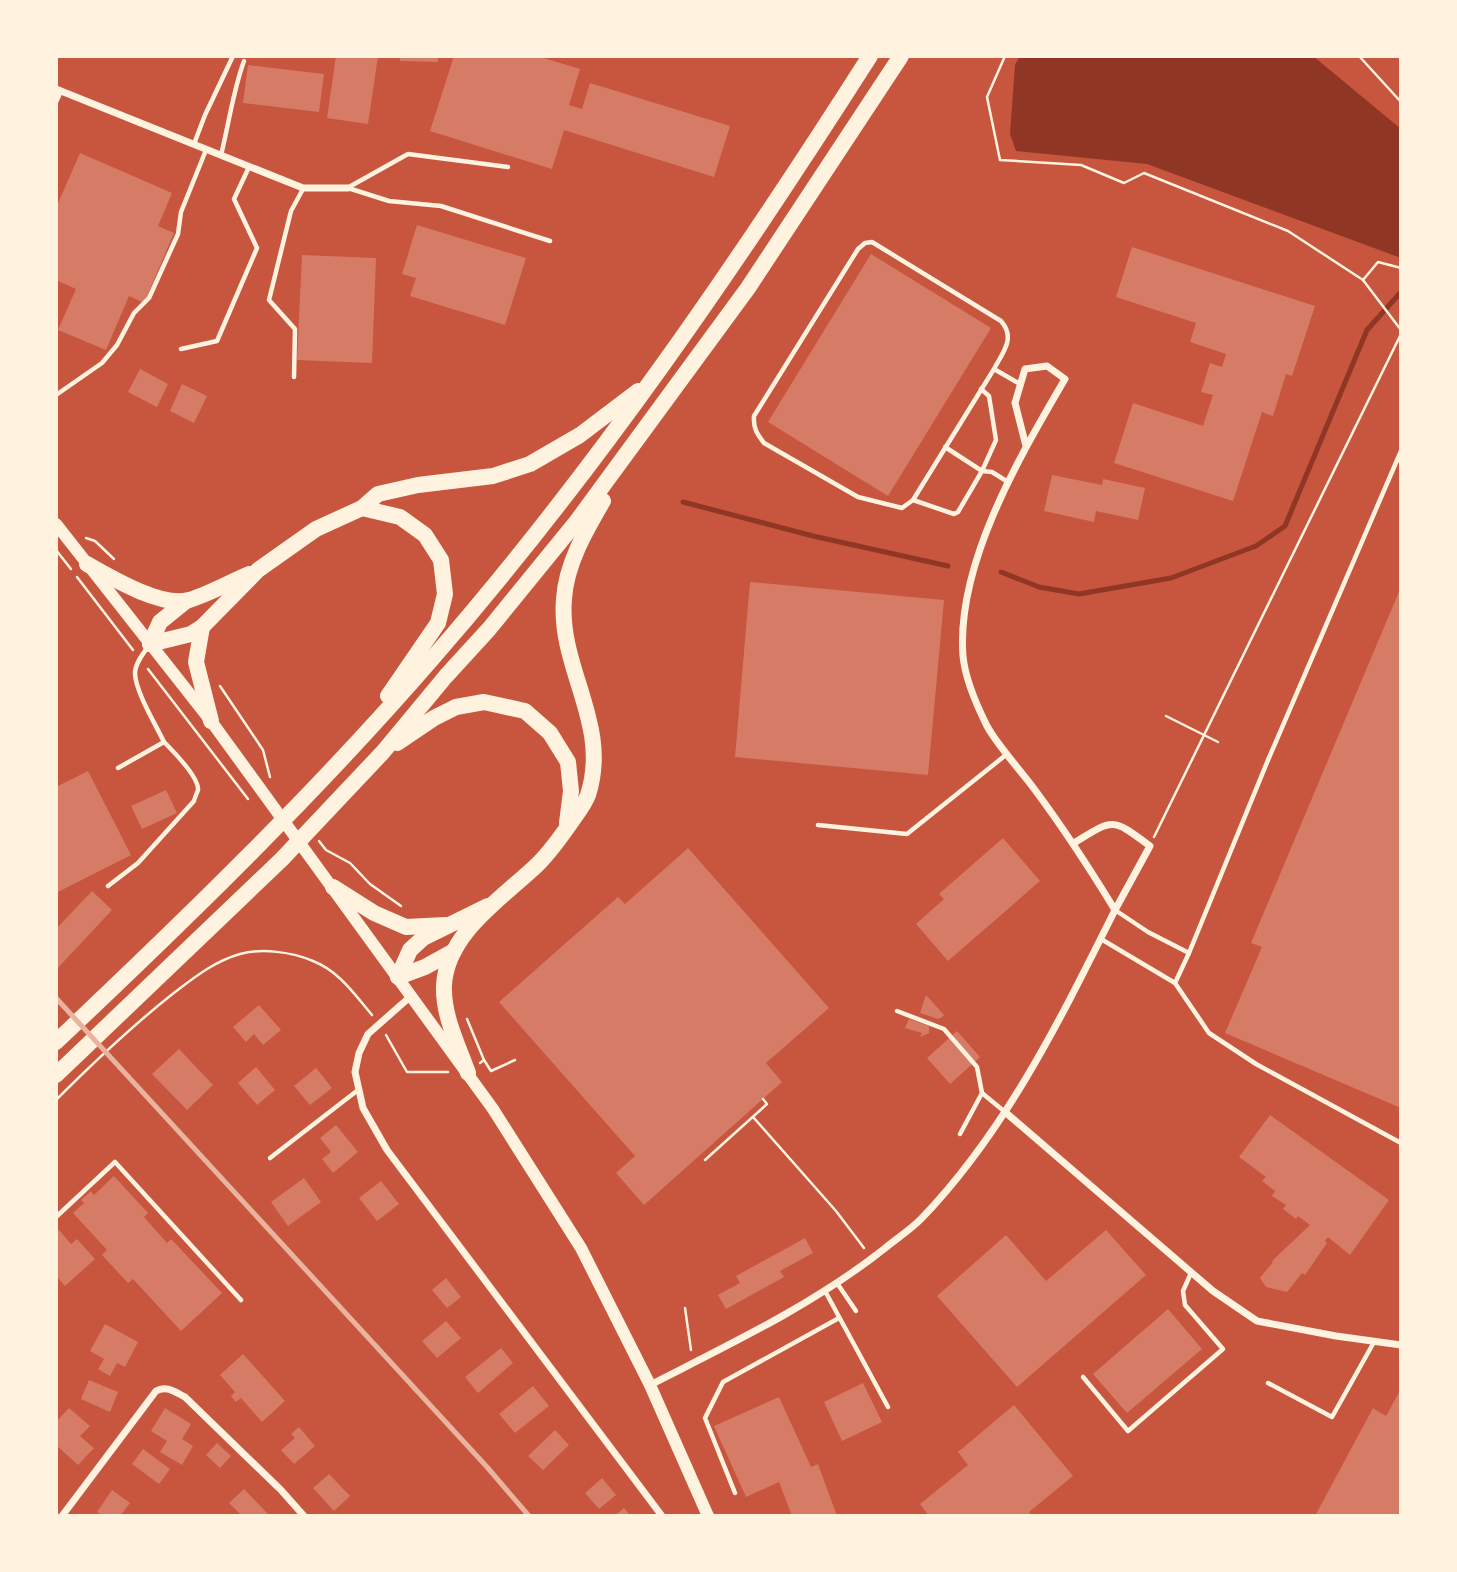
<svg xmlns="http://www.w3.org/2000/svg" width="1457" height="1572" viewBox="0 0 1457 1572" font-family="'Zilla Slab',serif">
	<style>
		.water { fill: #8f3625 }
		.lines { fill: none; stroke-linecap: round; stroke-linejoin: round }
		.stream { stroke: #8f3625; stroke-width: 5 }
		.building { fill: #d67c66 }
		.path { stroke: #fff3e0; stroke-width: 2.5 }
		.service { stroke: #fff3e0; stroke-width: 4.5 }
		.minor { stroke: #fff3e0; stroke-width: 7 }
		.tertiary { stroke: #fff3e0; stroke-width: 12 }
		.trunk { stroke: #fff3e0; stroke-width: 16 }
		.rail { stroke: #e9b49f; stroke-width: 5 }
	</style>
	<rect width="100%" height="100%" fill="#c8553d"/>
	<polygon class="water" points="1020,56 1313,56 1401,129 1401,258 1147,164 1016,151 1010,134 1015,65"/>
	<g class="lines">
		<g class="stream">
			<polyline points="683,502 813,536 948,566"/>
			<polyline points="1001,572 1039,587 1079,594 1171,578 1256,546 1285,526 1367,330 1401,292"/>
		</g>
	</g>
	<g class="building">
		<polygon points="336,56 378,56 368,124 327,118"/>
		<polygon points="400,56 438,56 438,62 400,61"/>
		<polygon points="454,56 537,56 580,69 569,105 582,109 590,83 730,126 714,177 564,130 552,169 430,131"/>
		<polygon points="248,65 324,74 319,112 243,103"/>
		<polygon points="80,153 172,193 158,226 174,233 144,303 129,296 106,350 58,330 76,289 56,280 56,208"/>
		<polygon points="417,225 526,258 505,325 410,296 416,278 402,274"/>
		<polygon points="1132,247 1315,306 1292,376 1286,374 1273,416 1262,412 1233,501 1114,463 1133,403 1203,426 1213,395 1201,392 1210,363 1222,367 1226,354 1190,342 1196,323 1116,297"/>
		<polygon points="871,254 991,328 888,496 768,422"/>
		<polygon points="302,255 376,258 372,363 297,360"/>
		<polygon points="140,369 168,384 157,407 128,392"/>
		<polygon points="182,384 207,396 194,423 170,411"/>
		<polygon points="1052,475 1102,485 1103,479 1145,488 1138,520 1096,511 1094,522 1044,511"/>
		<polygon points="750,582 944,600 928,775 735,757"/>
		<polygon points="1401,587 1401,1108 1225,1033 1262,947 1251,943"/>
		<polygon points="88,771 131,855 56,893 56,787"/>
		<polygon points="166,790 177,813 142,829 131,806"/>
		<polygon points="1003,838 1040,881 948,961 916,924 944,899 939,894"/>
		<polygon points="688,848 829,1008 766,1063 782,1082 644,1205 616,1173 635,1156 499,1002 618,897 625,904"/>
		<polygon points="92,891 112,910 56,970 56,929"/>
		<polygon points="926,995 944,1015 941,1018 938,1019 920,1013"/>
		<polygon points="259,1005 281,1030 263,1045 254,1034 246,1042 233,1027"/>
		<polygon points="909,1019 929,1026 929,1033 920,1037 922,1033 905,1028"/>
		<polygon points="957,1031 980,1057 950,1084 927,1058"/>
		<polygon points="179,1049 213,1085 187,1110 152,1074"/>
		<polygon points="256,1067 275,1090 257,1105 238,1083"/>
		<polygon points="316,1068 332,1088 310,1105 294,1086"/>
		<polygon points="1270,1115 1389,1200 1350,1255 1328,1237 1325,1241 1327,1243 1305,1275 1302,1273 1287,1292 1266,1287 1260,1278 1273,1262 1272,1261 1310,1225 1298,1216 1296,1219 1283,1209 1286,1205 1272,1196 1275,1191 1262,1181 1266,1177 1239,1157"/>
		<polygon points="336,1125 358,1152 333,1173 322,1159 331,1152 320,1138"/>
		<polygon points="114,1176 148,1213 144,1217 167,1243 171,1239 222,1293 181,1331 133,1279 128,1283 102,1255 107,1250 73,1213 84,1203 81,1200 91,1191 94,1195"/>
		<polygon points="304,1178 321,1202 288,1226 271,1202"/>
		<polygon points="381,1181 399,1204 377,1221 359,1198"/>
		<polygon points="59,1230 71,1244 77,1239 95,1259 65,1286 56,1276 56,1233"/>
		<polygon points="1106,1230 1146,1275 1017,1387 937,1296 1006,1235 1046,1281"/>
		<polygon points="805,1238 813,1253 780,1271 784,1277 726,1309 718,1295 740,1283 736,1276"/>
		<polygon points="446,1278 461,1297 447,1308 432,1290"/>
		<polygon points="1168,1309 1202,1349 1127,1413 1093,1374"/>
		<polygon points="446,1321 461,1338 437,1358 422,1341"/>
		<polygon points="105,1324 138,1342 125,1367 117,1363 110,1376 98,1369 104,1359 90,1351"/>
		<polygon points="501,1348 513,1363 478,1393 465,1377"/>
		<polygon points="243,1354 285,1401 262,1422 241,1398 236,1402 231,1396 235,1392 220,1375"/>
		<polygon points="89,1380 118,1392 110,1412 81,1399"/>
		<polygon points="863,1383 882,1422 842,1441 824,1402"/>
		<polygon points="533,1386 549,1406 515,1433 499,1414"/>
		<polygon points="1401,1389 1401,1516 1315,1516 1373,1408 1386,1416"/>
		<polygon points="779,1397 811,1467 818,1464 837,1516 792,1516 779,1482 746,1497 714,1426"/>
		<polygon points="1014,1405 1073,1476 1029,1512 1032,1516 929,1516 920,1504 968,1465 958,1452"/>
		<polygon points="69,1408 90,1426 80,1436 94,1448 78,1465 56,1445 56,1422"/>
		<polygon points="165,1408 191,1424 182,1439 193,1446 182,1465 160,1452 167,1441 151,1431"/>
		<polygon points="299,1427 315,1446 294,1464 281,1450 295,1438 291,1434"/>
		<polygon points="555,1430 569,1445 543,1470 528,1456"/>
		<polygon points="217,1443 231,1456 220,1468 206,1455"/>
		<polygon points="143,1449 170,1469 159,1484 132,1464"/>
		<polygon points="329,1474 350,1496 334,1511 313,1488"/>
		<polygon points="602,1478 616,1495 599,1509 585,1493"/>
		<polygon points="244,1489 270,1516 242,1516 229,1503"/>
		<polygon points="112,1490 130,1503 120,1516 103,1516 97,1512"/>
		<polygon points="624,1508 631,1516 614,1516"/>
	</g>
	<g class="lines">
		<g class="path">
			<polyline points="1005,56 987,97 1000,160 1081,165 1124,183 1144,173 1288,231 1363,280 1378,262 1401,268"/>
			<polyline points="1359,56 1401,102"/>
			<polyline points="1363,280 1401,330"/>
			<polyline points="86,538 95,541 114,559"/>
			<polyline points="56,550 71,569"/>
			<polyline points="77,577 133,650"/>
			<polyline points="148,669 248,799"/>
			<polyline points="220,686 263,750 270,777"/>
			<polyline points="1166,716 1218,742"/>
			<polyline points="1154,837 1401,334"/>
			<polyline points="319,841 326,850 350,863 370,884 401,906"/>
			<polyline points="467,1019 484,1060 480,1063"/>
			<polyline points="386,1035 407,1072 448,1072"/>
			<polyline points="484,1060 491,1071 515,1060"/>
			<path d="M56 1100C94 1062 133 1025 175 992 195 977 215 961 240 954 262 948 292 952 313 961 339 971 355 995 372 1015"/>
			<polyline points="753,1117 836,1211 864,1248"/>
			<polyline points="705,1160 767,1104 763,1099"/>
			<polyline points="685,1308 691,1350"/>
		</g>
		<g class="service">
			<polyline points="56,102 61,91"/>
			<polyline points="194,144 205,115 233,56"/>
			<path d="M221 155C229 123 233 91 244 61"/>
			<polyline points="349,187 408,154 508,167"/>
			<polyline points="348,188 389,201 441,206 550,241"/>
			<polyline points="181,349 217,341 257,248 234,199 249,167"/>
			<path d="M994 369C1003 352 1016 338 1001 321L872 242 865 243 858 249 754 416C753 428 757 434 764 443L858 497 902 508 913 500 994 369 1020 384"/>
			<polyline points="294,377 295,329 269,300 291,211 303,189"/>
			<polyline points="56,395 102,363 117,345 134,313 149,298 178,234 181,212 206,150"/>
			<polyline points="945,447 982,471 992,472 1008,482"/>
			<polyline points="1401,451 1268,760 1189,953 1175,983 1209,1033 1256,1064 1401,1143"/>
			<polyline points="913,500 954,514 958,512 982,471 996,440 989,396 981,389"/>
			<path d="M118 768 164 742C156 725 135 691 135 673 135 664 142 655 147 648"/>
			<polyline points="818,825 907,834 1007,754"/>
			<path d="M108 886 138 863 194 801C194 800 198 790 198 790 199 777 173 751 164 742"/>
			<polyline points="1115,910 1148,932 1189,953"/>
			<polyline points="1101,939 1175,983"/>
			<polyline points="897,1011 944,1029 977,1067 982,1093 960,1134"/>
			<polyline points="982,1093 1005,1112"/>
			<polyline points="270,1158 358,1090"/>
			<polyline points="56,1217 115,1162 241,1300"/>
			<polyline points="837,1283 856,1311"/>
			<polyline points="825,1291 888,1407"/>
			<polyline points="1083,1377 1128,1431 1223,1349 1185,1305 1183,1291 1191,1273"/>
			<polyline points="1268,1383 1332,1417 1374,1342"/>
			<polyline points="735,1493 705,1418 723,1382 839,1318"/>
		</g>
		<g class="minor">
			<polyline points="56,89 303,188 348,188"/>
			<path d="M1074 843C1114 818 1112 818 1150 846L1115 910"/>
			<polyline points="411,996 368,1034 359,1053 355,1072 363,1108 387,1150 662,1516"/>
			<polyline points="1005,1112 1213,1291 1257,1321 1336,1336 1401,1345"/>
			<path d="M650 1385C730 1344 813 1305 884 1249 896 1239 910 1230 921 1219 1006 1131 1061 1018 1115 910 1090 869 1064 829 1035 790 1022 772 997 745 987 726 977 706 965 678 963 656 956 564 1020 456 1065 379L1047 366 1025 369 1015 403 1026 446"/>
			<path d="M62 1516 156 1391C166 1385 175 1392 185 1397L281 1490 304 1516"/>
		</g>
		<polyline class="tertiary" points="56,524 211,721 493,1109 581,1248 650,1385 708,1516"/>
		<g class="trunk">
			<polyline points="362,508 400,517 425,535 441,560 445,594 438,623 388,696"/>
			<path d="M87 564C110 577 162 608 189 600 209 594 230 582 249 574"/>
			<polyline points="202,627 196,662 211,721"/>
			<polyline points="150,644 191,634 202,627 258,570 316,529 362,508 378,494 418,485 493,476 530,464 580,435 638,391"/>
			<polyline points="150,644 160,622 186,601"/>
			<polyline points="397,743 434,718 456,707 484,702 525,711 550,733 568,762 571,791 567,823"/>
			<polyline points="333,887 374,913 406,927 445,925"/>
			<polyline points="398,977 410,950 423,938 488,906"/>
			<polyline points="398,977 425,967 454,951"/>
			<path d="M56 1042C186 919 314 795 431 660 595 472 736 266 870 56"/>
			<path d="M468 1073C458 1045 443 1016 444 986 446 933 504 897 538 864 552 850 563 834 574 818 579 811 585 803 588 795 611 724 558 668 564 599 566 564 586 530 603 501"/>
			<polyline points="56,1075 282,859 383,752 446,676 489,629 577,521 748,288 901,56"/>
		</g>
		<polyline class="rail" points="56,998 487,1467 529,1516"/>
	</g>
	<rect width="1457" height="1572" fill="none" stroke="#fff3e0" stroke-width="116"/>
</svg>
